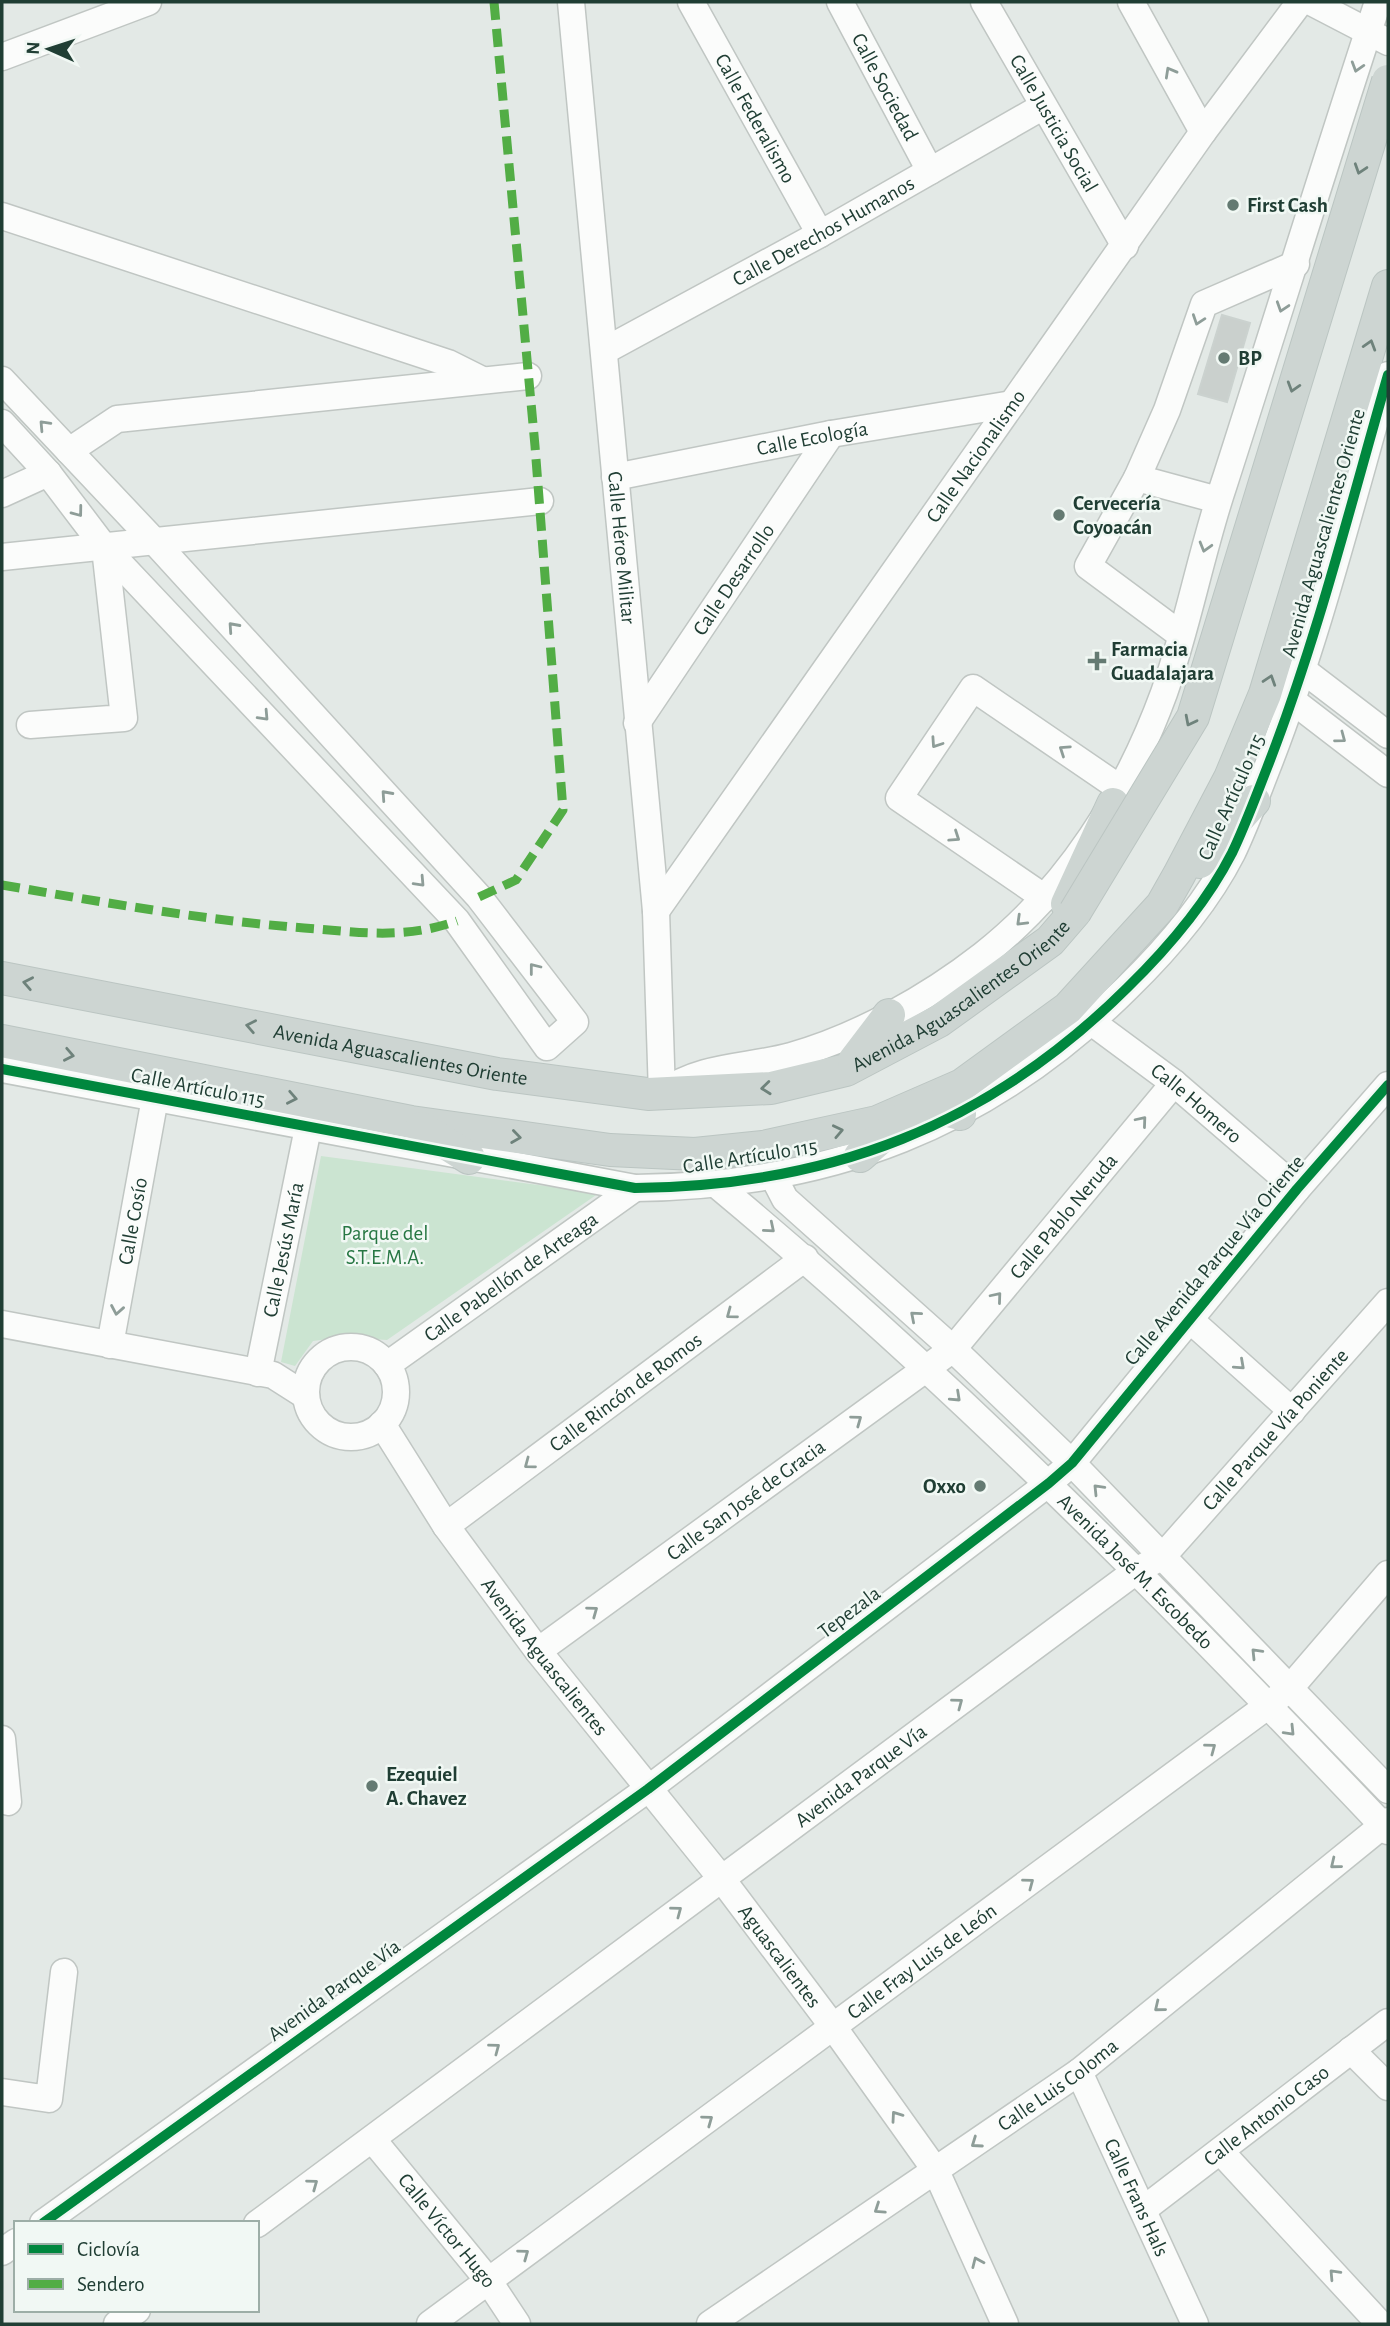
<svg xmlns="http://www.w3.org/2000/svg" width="1390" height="2326" viewBox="0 0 1390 2326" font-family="'Alegreya Sans',sans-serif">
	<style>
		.green { fill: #cbe4d1 }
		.building { fill: #cad0cd; stroke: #cbd2cf; stroke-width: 2 }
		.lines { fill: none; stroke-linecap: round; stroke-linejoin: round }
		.minor-casing { stroke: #c0c6c3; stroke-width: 29 }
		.major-casing { stroke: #bbc5c2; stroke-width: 34 }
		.minor { stroke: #fbfcfb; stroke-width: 26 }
		.major { stroke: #cdd5d2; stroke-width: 32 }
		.major-bridge-casing { stroke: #bbc5c2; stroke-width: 34; stroke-linecap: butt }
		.major-bridge { stroke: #cdd5d2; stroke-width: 32 }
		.quiet { stroke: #52ad45; stroke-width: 9; stroke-dasharray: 18 9; stroke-linecap: butt }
		.cycleway-casing { stroke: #f1f8f4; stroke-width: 15 }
		.cycleway { stroke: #00873e; stroke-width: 10 }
		.oneway { stroke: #8e9d98 }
		.oneway2 { stroke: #6e827b }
		.poi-dot { fill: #647a72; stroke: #f1f8f4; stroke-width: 2.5 }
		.labels { text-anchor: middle; stroke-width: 5; stroke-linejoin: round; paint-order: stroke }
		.street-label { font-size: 21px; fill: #203e34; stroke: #f1f8f4 }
		.poi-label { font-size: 21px; font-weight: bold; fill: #203e34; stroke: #f1f8f4; text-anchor: start }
		.park-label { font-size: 21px; fill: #277743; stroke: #f1f8f4 }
	</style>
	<rect width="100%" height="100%" fill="#e3e9e6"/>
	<polygon class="green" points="321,1156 599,1193 387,1340 343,1337 313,1341 295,1366 281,1362"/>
	<polygon class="building" points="1222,315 1250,323 1227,402 1198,394"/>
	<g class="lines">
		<defs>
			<g id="minor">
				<path id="s1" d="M571 2 656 911 662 1094"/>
				<path id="s2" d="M691 2 820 234"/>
				<path id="s3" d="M840 2 930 171"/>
				<path id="s4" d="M984 2 1125 246"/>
				<polyline points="1131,2 1203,132"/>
				<polyline points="1311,2 1388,42"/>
				<polyline points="2,57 148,2"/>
				<polyline points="2,216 448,363 482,380"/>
				<path id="s5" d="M604 351 820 234 1042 107"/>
				<polyline points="2,380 154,541 479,897 575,1022 547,1047 457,921 105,548 48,473 2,423"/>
				<polyline points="69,451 117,419 528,376"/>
				<path id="s6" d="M615 477 831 434 1012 404"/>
				<polyline points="1137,478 1218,500"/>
				<polyline points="2,494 48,473"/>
				<polyline points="2,557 540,501"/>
				<polyline points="1181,635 1088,566 1137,478 1167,410 1204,304 1296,264"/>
				<polyline points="1303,670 1388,735"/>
				<polyline points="1293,701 1388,774"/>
				<path id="s7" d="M637 723 831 434"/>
				<polyline points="30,725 124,718 105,548"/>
				<polyline points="1045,898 899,798 973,688 1121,789"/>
				<path id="s8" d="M656 911 1203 132 1300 2"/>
				<path id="s9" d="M1093 1023 1174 1083 1297 1189"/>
				<path d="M2 1069 635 1188C830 1186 988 1126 1127 988 1167 949 1206 904 1232 853 1245 826 1256 796 1267 768 1317 640 1350 507 1388 375"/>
				<path d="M664 1092C702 1065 747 1068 791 1056 858 1037 928 998 983 955 1068 888 1127 794 1164 693 1188 625 1201 552 1224 484 1276 323 1325 162 1378 2"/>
				<polyline points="773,1176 785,1199 953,1349 1072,1463 1388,1790"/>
				<path id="s10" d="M717 1185C956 1384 1175 1606 1388 1831"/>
				<polyline points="1189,1319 1292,1411"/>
				<polyline points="2,1324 273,1375 306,1396"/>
				<path id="s11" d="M110 1345 155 1098"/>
				<circle cx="351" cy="1392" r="45"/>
				<path id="s12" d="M387 1365 635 1188"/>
				<path id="s13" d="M258 1373 308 1128"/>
				<path id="s14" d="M382 1424 446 1526 538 1651 721 1878 834 2028 936 2171 1005 2324"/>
				<path id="s15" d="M446 1526 805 1258"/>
				<path id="s16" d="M538 1651 953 1349 1174 1083"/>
				<polyline points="2,1739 8,1802"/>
				<polyline points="1351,2050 1388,2087"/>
				<path id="s17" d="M1079 2072 1195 2324"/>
				<polyline points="2,2092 49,2099 64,1972"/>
				<path id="s18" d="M373 2140 488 2280 517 2324"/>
				<polyline points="1221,2152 1380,2324"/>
				<path id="s19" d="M1144 2209 1388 2022"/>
				<polyline points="43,2223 648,1789 1049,1483 1072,1463 1297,1189 1388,1085"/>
				<path id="s20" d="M257 2224 1136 1571 1163 1556 1388 1302"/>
				<polyline points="2,2252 16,2242"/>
				<polyline points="117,2324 137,2310"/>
				<path id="s21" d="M430 2324 1266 1707 1290 1688 1388 1574"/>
				<path id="s22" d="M710 2324 1079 2072 1388 1821"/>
			</g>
			<g id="major">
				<polyline points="1200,862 1254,801"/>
				<polyline points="1067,904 1113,804"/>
				<path id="s23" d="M2 978 497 1074 648 1094 771 1088 846 1070 939 1021 1050 941 1075 912"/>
				<polyline points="2,1041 411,1122 610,1150 695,1154 763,1147 877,1122 962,1085 1068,1008 1162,905 1179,875 1230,778 1265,694 1388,286"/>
				<polyline points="854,1061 889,1015"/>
				<polyline points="421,1128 469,1158"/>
				<polyline points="860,1156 920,1104 960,1114"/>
			</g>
		</defs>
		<use href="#minor" class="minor-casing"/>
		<use href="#major" class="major-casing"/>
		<use href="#minor" class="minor"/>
		<use href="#major" class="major"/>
		<defs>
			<polyline id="major-bridge" points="1075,912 1193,717 1388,81"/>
		</defs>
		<use href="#major-bridge" class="major-bridge-casing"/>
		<use href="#major-bridge" class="major-bridge"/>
		<g class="quiet">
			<path d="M2 885C102 902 202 920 304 928 359 932 403 940 457 921"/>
			<polyline points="479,897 516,880 563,810 535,446 494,2"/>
		</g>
		<defs>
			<g id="cycleway">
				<path d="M2 1069 635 1188C830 1186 988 1126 1127 988 1167 949 1206 904 1232 853 1245 826 1256 796 1267 768 1317 640 1350 507 1388 375"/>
				<polyline points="43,2223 648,1789 1049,1483 1072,1463 1297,1189 1388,1085"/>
			</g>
		</defs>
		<use href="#cycleway" class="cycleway-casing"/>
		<use href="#cycleway" class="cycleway"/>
	</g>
	<defs><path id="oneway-chevron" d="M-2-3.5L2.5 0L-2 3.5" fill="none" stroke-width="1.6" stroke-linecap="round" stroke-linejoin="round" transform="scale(1.75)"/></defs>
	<g class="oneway">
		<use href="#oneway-chevron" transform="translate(1357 67) rotate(107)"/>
		<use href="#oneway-chevron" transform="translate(1170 72) rotate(-119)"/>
		<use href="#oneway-chevron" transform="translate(1282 307) rotate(108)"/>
		<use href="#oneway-chevron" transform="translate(1198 320) rotate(109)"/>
		<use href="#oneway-chevron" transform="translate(44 425) rotate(-133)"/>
		<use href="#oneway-chevron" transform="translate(78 512) rotate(53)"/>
		<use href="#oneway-chevron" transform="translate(1205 547) rotate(106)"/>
		<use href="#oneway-chevron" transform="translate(233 627) rotate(-132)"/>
		<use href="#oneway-chevron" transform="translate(264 716) rotate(47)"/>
		<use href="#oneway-chevron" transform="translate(1341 738) rotate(37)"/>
		<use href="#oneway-chevron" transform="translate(936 743) rotate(124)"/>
		<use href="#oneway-chevron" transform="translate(1064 750) rotate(-146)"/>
		<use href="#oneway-chevron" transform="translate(386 795) rotate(-132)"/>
		<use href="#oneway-chevron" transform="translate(955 837) rotate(34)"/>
		<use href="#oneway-chevron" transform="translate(420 882) rotate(47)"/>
		<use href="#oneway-chevron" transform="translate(1021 921) rotate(136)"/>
		<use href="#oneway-chevron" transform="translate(534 968) rotate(-128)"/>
		<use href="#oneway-chevron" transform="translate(1142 1121) rotate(-50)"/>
		<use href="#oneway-chevron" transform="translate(770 1228) rotate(40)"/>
		<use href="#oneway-chevron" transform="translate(997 1297) rotate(-50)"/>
		<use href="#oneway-chevron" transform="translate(117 1310) rotate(100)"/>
		<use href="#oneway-chevron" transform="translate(731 1314) rotate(143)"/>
		<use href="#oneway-chevron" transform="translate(915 1316) rotate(-139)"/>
		<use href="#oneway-chevron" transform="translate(1240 1365) rotate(42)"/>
		<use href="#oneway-chevron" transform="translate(956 1397) rotate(43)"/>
		<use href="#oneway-chevron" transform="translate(857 1420) rotate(-36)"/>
		<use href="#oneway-chevron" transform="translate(529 1464) rotate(143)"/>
		<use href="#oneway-chevron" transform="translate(1098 1489) rotate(-134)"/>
		<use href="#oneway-chevron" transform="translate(593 1611) rotate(-36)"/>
		<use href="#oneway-chevron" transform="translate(1256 1653) rotate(-134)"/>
		<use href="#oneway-chevron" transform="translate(958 1703) rotate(-37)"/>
		<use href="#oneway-chevron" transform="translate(1290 1731) rotate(46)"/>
		<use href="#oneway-chevron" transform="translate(1211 1748) rotate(-37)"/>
		<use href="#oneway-chevron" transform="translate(1335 1864) rotate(141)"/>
		<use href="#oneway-chevron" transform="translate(1029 1883) rotate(-37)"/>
		<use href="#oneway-chevron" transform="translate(677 1911) rotate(-37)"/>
		<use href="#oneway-chevron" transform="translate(1159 2007) rotate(141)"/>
		<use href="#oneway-chevron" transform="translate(495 2048) rotate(-37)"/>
		<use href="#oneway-chevron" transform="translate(896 2116) rotate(-125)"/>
		<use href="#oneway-chevron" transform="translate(708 2120) rotate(-36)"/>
		<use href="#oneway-chevron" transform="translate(976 2143) rotate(145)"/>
		<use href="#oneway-chevron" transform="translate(313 2184) rotate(-36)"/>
		<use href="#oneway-chevron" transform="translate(879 2209) rotate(146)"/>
		<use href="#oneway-chevron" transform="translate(524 2254) rotate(-36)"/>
		<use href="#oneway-chevron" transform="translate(977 2262) rotate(-114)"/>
		<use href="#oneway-chevron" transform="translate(1334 2274) rotate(-133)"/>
	</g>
	<g class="oneway2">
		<use href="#oneway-chevron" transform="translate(1360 169) rotate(108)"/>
		<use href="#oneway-chevron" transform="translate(1370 345) rotate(-73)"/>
		<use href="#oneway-chevron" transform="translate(1293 387) rotate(107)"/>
		<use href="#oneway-chevron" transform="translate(1270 680) rotate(-72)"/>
		<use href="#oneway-chevron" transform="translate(1190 721) rotate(117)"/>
		<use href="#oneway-chevron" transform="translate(28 983) rotate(-169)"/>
		<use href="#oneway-chevron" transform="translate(251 1026) rotate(-169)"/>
		<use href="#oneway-chevron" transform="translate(69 1055) rotate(11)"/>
		<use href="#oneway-chevron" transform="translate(766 1088) rotate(174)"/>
		<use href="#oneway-chevron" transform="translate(292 1098) rotate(11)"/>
		<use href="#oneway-chevron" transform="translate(838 1131) rotate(-12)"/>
		<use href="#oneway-chevron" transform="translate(516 1137) rotate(8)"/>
	</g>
	<g class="poi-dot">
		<circle cx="1233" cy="205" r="7"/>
		<circle cx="1224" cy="358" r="7"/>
		<circle cx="1059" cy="515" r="7"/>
		<path d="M1093.5 650.5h7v7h7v7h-7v7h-7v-7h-7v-7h7z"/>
		<circle cx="980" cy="1486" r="7"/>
		<circle cx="372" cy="1786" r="7"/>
	</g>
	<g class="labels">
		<g class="street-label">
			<text dy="7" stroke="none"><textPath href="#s3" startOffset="96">Calle Sociedad</textPath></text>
			<text dy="7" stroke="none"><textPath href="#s2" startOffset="133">Calle Federalismo</textPath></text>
			<text dy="7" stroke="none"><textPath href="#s4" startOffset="140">Calle Justicia Social</textPath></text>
			<text dy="7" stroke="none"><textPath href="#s5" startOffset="250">Calle Derechos Humanos</textPath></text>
			<text dy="7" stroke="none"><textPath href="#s6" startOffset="201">Calle Ecología</textPath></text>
			<text dy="7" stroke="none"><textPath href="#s8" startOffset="556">Calle Nacionalismo</textPath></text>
			<text transform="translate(1323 533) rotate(-74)" y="7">Avenida Aguascalientes Oriente</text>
			<text dy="7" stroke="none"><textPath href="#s1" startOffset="548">Calle Héroe Militar</textPath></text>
			<text dy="7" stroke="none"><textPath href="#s7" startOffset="173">Calle Desarrollo</textPath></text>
			<text transform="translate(1231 797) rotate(-66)" y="7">Calle Artículo 115</text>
			<text dy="7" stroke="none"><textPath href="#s23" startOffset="994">Avenida Aguascalientes Oriente</textPath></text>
			<text dy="7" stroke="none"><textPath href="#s23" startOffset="406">Avenida Aguascalientes Oriente</textPath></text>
			<text transform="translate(198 1087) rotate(11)" y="7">Calle Artículo 115</text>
			<text dy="7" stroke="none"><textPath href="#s9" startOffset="131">Calle Homero</textPath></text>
			<text transform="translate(750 1156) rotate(-9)" y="7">Calle Artículo 115</text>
			<text dy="7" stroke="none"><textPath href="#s16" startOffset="686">Calle Pablo Neruda</textPath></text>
			<text dy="7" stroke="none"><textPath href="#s11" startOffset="126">Calle Cosío</textPath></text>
			<text dy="7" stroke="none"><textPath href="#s13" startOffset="126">Calle Jesús María</textPath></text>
			<text transform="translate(1214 1260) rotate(-50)" y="7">Calle Avenida Parque Vía Oriente</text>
			<text dy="7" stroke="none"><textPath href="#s12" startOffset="152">Calle Pabellón de Arteaga</textPath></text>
			<text dy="7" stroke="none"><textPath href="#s15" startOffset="224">Calle Rincón de Romos</textPath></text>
			<text dy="7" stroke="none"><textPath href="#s20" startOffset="1295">Calle Parque Vía Poniente</textPath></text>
			<text dy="7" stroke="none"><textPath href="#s16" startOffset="257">Calle San José de Gracia</textPath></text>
			<text dy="7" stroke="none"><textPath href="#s10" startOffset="570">Avenida José M. Escobedo</textPath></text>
			<text transform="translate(849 1612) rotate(-37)" y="7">Tepezala</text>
			<text dy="7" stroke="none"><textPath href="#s14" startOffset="284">Avenida Aguascalientes</textPath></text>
			<text dy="7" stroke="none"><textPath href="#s20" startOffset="752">Avenida Parque Vía</textPath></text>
			<text dy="7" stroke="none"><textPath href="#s14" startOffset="665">Aguascalientes</textPath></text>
			<text dy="7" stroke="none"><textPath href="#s21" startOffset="611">Calle Fray Luis de León</textPath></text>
			<text transform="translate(334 1990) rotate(-36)" y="7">Avenida Parque Vía</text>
			<text dy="7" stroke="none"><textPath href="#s22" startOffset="422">Calle Luis Coloma</textPath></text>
			<text dy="7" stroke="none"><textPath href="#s19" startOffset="154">Calle Antonio Caso</textPath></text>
			<text dy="7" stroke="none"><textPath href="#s17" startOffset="138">Calle Frans Hals</textPath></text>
			<text dy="7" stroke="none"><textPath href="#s18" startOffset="117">Calle Víctor Hugo</textPath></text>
		</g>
		<g class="poi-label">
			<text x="1247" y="212">First Cash</text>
			<text x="1238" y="365">BP</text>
			<text x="1073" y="510">Cervecería<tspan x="1073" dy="24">Coyoacán</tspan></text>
			<text x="1111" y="656">Farmacia<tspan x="1111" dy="24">Guadalajara</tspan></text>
			<text x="966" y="1493" text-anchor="end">Oxxo</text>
			<text x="386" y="1781">Ezequiel<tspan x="386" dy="24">A. Chavez</tspan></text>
		</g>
		<g class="park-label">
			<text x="385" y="1240">Parque del<tspan x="385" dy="24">S.T.E.M.A.</tspan></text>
		</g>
	</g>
	<rect width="1390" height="2326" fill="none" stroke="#203e34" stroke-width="7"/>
	<rect x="14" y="2221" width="245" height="91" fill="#f1f8f4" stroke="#9daea7" stroke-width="2"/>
	<rect x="28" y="2244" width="35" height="10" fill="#00873e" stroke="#9daea7" stroke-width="2"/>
	<text x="77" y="2256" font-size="21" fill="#203e34">Ciclovía</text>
	<rect x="28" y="2279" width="35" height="10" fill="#52ad45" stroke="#9daea7" stroke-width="2"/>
	<text x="77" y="2291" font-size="21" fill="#203e34">Sendero</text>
	<g transform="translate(49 49) rotate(273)" stroke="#f1f8f4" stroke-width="5" paint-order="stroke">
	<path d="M0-5L12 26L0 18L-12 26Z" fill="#203e34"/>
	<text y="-10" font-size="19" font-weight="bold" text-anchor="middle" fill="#203e34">N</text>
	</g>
</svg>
